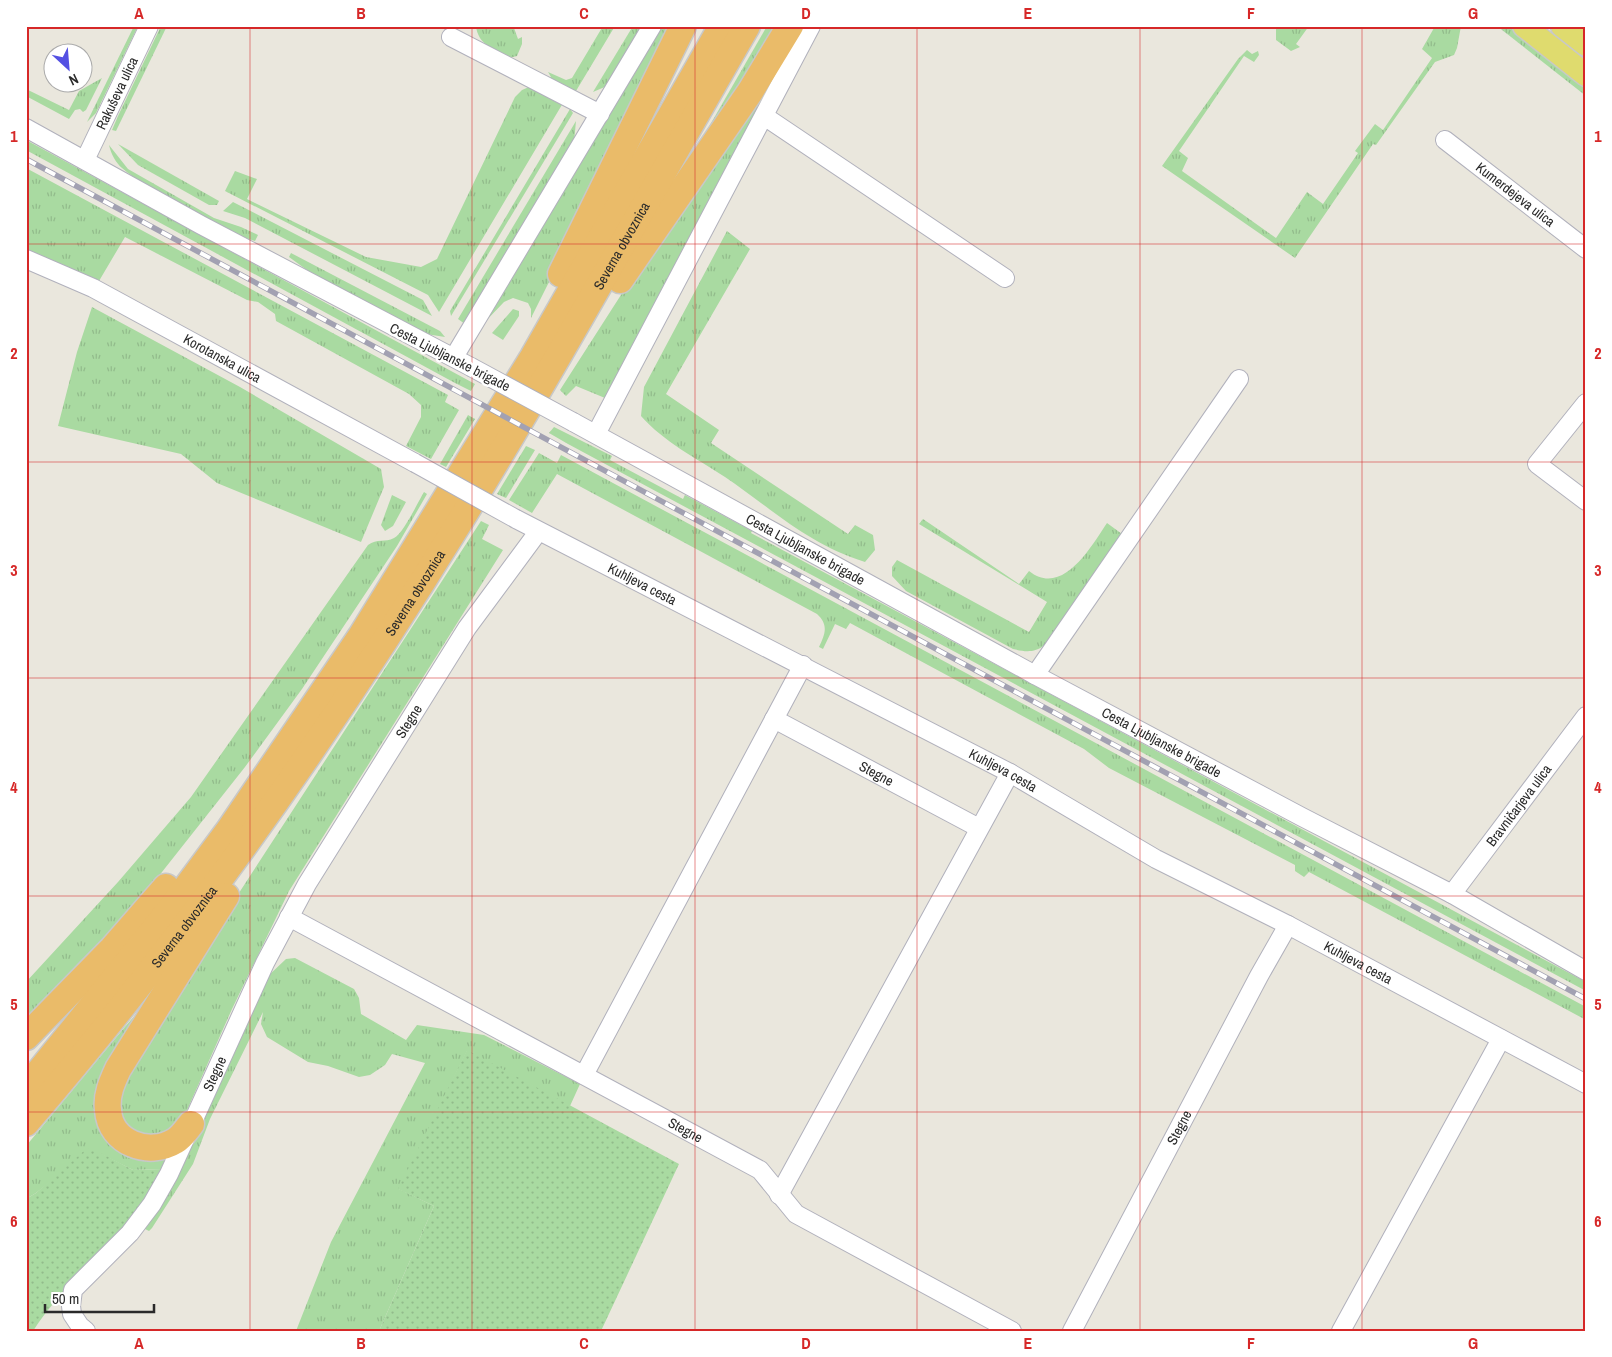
<svg xmlns="http://www.w3.org/2000/svg" width="1612" height="1357" viewBox="0 0 1612 1357" font-family="'Archivo Narrow',sans-serif">
	<style>
		.grass { fill: url(#grass-tufts) }
		.park { fill: url(#park-dots) }
		.lines { fill: none; stroke-linecap: round; stroke-linejoin: round }
		.minor-casing { stroke: #b1b1bc; stroke-width: 20 }
		.major-casing { stroke: #c8c8c8; stroke-width: 25 }
		.highway-casing { stroke: #c8c8c8; stroke-width: 29 }
		.minor { stroke: #fff; stroke-width: 18 }
		.major { stroke: #dfdb6e; stroke-width: 22 }
		.highway { stroke: #eabb69; stroke-width: 26 }
		.rail-casing { stroke: #a2a1b2; stroke-width: 5.5 }
		.rail { stroke: #fff; stroke-width: 4; stroke-dasharray: 11; stroke-linecap: butt }
		.minor-bridge-casing { stroke: #b1b1bc; stroke-width: 20; stroke-linecap: butt }
		.minor-bridge { stroke: #fff; stroke-width: 18 }
		.grid { fill: none; stroke: #d62828; stroke-width: 1; stroke-opacity: 0.55 }
		.labels { text-anchor: middle; stroke-width: 5; stroke-linejoin: round; paint-order: stroke }
		.street-label { font-size: 14px; fill: #2a2a2a; stroke: #fff }
		.neatline { fill: none; stroke: #d62828; stroke-width: 2 }
		.grid-label { font-size: 16px; text-anchor: middle; font-weight: bold; fill: #d62828 }
	</style>
	<defs>
		<pattern id="grass-tufts" width="24" height="20" patternUnits="userSpaceOnUse" patternTransform="scale(1.25)"><rect width="24" height="20" fill="#a9daa1"/><path d="M3 7l-1-3M5 7V3M7 7l1-3M15 17l-1-3M17 17v-4M19 17l1-3" fill="none" stroke="#92bb8b"/></pattern>
		<pattern id="park-dots" width="8" height="8" patternUnits="userSpaceOnUse" patternTransform="scale(1.25)"><rect width="8" height="8" fill="#a9daa1"/><path d="M2 2h.1M6 6h.1" fill="none" stroke="#92bb8b" stroke-width="1.8" stroke-linecap="round"/></pattern>
	</defs>
	<rect width="100%" height="100%" fill="#eae7dd"/>
	<g class="grass">
		<polygon points="134,26 138,26 96,113 87,122"/>
		<polygon points="161,26 167,26 116,131 112,130 118,116"/>
		<path d="M476 26 514 28 518 39 522 37V44L517 56 509 58C495 50 478 45 476 26Z"/>
		<polygon points="603,26 615,26 576,91 549,78 551,77 548,72 566,80 572,78"/>
		<polygon points="633,26 645,26 607,86 593,92"/>
		<polygon points="662,26 677,26 531,318 531,309 528,303 513,298 504,302 482,325"/>
		<polygon points="767,26 783,26 680,177"/>
		<polygon points="803,26 605,398 576,386 566,396 560,390 653,245"/>
		<polygon points="1309,26 1296,44 1300,47 1291,51 1276,40 1276,26"/>
		<polygon points="1431,26 1461,26 1457,48 1454,55 1435,62 1376,145 1373,144 1295,258 1162,166 1238,59 1247,50 1252,54 1258,51 1259,55 1254,62 1244,56 1179,151 1188,158 1182,171 1276,238 1307,192 1323,204 1358,153 1355,151 1375,124 1383,130 1432,58 1422,49 1434,28"/>
		<polygon points="1497,26 1511,26 1586,85 1586,96"/>
		<polygon points="102,78 86,110 83,112 80,109 75,110 69,119 26,96 26,89 69,110 79,91"/>
		<polygon points="529,87 563,103 439,312 428,295 225,191 235,171 257,179 247,199 366,257 421,267 437,259 515,97 522,90"/>
		<polygon points="570,109 573,113 451,316 450,311"/>
		<polygon points="576,121 574,142 465,324 458,319"/>
		<polygon points="26,140 475,384 471,391 455,383 26,150"/>
		<polygon points="118,144 219,201 217,205 209,205 138,165"/>
		<path d="M109 145 128 169 214 218 241 227 258 235 255 241C220 231 150 192 122 168 116 163 111 154 109 145Z"/>
		<polygon points="26,168 448,395 445,402 459,410 431,459 406,446 421,417 421,405 409,394 276,321 275,314 258,302 247,300 125,237 99,281 26,253"/>
		<polygon points="233,202 423,300 432,316 245,218 223,211"/>
		<path d="M727 231 750 249 666 394 719 430 711 443 848 534 855 525 873 535 875 550 865 562C808 544 773 510 725 477 696 458 664 442 641 416L644 387Z"/>
		<polygon points="291,253 440,331 445,337 426,334 322,281 289,257"/>
		<polygon points="92,307 240,387 381,469 384,487 361,542 217,483 181,454 58,426 77,352"/>
		<polygon points="513,309 519,311 519,316 503,340 492,333"/>
		<polygon points="468,415 475,419 446,467 440,464"/>
		<polygon points="554,427 612,456 610,460 683,499 685,495 752,531 751,533 1586,982 1586,991 568,444 549,433"/>
		<polygon points="526,446 535,450 506,498 497,494"/>
		<path d="M539 453 557 463 561 455 1586 1007V1020L1309 872 1304 877 1295 871V865L1109 768 1084 749 850 623 846 629 835 624 823 649 819 647C825 634 829 625 817 614L557 474 532 513 509 500Z"/>
		<path d="M424 492 427 494 397 546 302 689 245 767 162 872 130 917 26 1027V982L118 882 191 797 368 545C377 538 385 543 394 538 403 534 418 502 424 492Z"/>
		<polygon points="392,495 406,502 393,526 385,531 381,525"/>
		<path d="M923 519 1019 584 1029 571C1063 598 1092 545 1107 523L1122 534 1045 645C1034 653 1026 652 1013 649L906 591 892 576V567L897 560 1029 632 1047 602 919 524Z"/>
		<path d="M481 521 489 525 482 539 503 550 289 891 232 1009 184 1117C168 1135 158 1136 136 1136 127 1128 116 1117 115 1104 113 1083 156 1022 168 1002Z"/>
		<polygon points="295,958 354,989 359,998 361,1014 406,1040 417,1025 484,1035 580,1084 570,1106 467,1051 399,1189 434,1206 379,1331 296,1331 331,1242 425,1063 392,1054 385,1065 370,1075 359,1077 328,1066 308,1062 267,1037 261,1024 263,1012 210,1119 193,1164 152,1228 149,1231 145,1229 145,1226 268,976 286,959"/>
		<polygon points="140,1012 97,1100 167,1158 163,1169 133,1170 91,1149 36,1193 26,1199 26,1146 124,1028 137,1013"/>
	</g>
	<g class="park">
		<polygon points="467,1050 679,1164 601,1331 379,1331 434,1206 398,1189"/>
		<path d="M91 1148 133 1170 163 1169C151 1190 140 1213 123 1230 91 1265 59 1291 33 1331H26V1199L36 1193 85 1150Z"/>
	</g>
	<g class="lines">
		<defs>
			<g id="minor">
				<polyline points="451,37 600,114"/>
				<polyline points="764,116 1005,278"/>
				<polyline points="26,128 201,225 471,367"/>
				<path id="s1" d="M1445 140 1586 249"/>
				<path id="s2" d="M85 160 149 26"/>
				<path id="s3" d="M26 259 93 288 415 463"/>
				<polyline points="454,357 652,26"/>
				<polyline points="1586,403 1537,464 1586,501"/>
				<path id="s4" d="M573 422 1035 675 1302 817 1452 894 1586 971"/>
				<polyline points="596,434 811,26"/>
				<path id="s5" d="M516 519 1010 773 1156 859 1288 925 1586 1084"/>
				<polyline points="1035,675 1239,379"/>
				<path id="s6" d="M774 719 979 828"/>
				<path id="s7" d="M1452 894 1586 716"/>
				<path id="s8" d="M289 917 760 1170 796 1214 1012 1331"/>
				<polyline points="584,1075 803,665"/>
				<polyline points="779,1195 1010,773"/>
				<path id="s9" d="M86 1331 80 1326 72 1314 71 1306 73 1290 130 1233 152 1204 169 1174 265 963 307 884 467 628 538 532"/>
				<path id="s10" d="M1072 1331 1259 976 1288 925"/>
				<polyline points="1341,1331 1501,1039"/>
			</g>
			<g id="major">
				<polyline points="1524,26 1586,75"/>
				<polyline points="1562,26 1586,45"/>
			</g>
			<g id="highway">
				<polyline points="561,274 683,26"/>
				<polyline points="620,280 750,92 790,26"/>
				<polyline points="26,1037 112,949 166,887"/>
				<polyline points="26,1088 168,912 229,830 361,636 533,357 722,26"/>
				<path id="s11" d="M26 1123C187 936 330 733 459 523 559 360 651 192 747 26"/>
				<path d="M191 1124C186 1130 182 1137 175 1141 149 1157 110 1143 108 1110 106 1095 112 1082 118 1069L226 896"/>
			</g>
		</defs>
		<use href="#minor" class="minor-casing"/>
		<use href="#major" class="major-casing"/>
		<use href="#highway" class="highway-casing"/>
		<use href="#minor" class="minor"/>
		<use href="#major" class="major"/>
		<use href="#highway" class="highway"/>
		<defs>
			<polyline id="rail" points="26,159 1586,999"/>
		</defs>
		<use href="#rail" class="rail-casing"/>
		<use href="#rail" class="rail"/>
		<defs>
			<g id="minor-bridge">
				<polyline points="471,367 573,422"/>
				<polyline points="415,463 516,519"/>
			</g>
		</defs>
		<use href="#minor-bridge" class="minor-bridge-casing"/>
		<use href="#minor-bridge" class="minor-bridge"/>
	</g>
	<path class="grid" d="M250 26V1331M472 26V1331M695 26V1331M917 26V1331M1140 26V1331M1362 26V1331M26 244H1586M26 462H1586M26 678H1586M26 896H1586M26 1112H1586"/>
	<g class="labels">
		<g class="street-label">
			<text dy="5" stroke="none"><textPath href="#s2" startOffset="74">Rakuševa ulica</textPath></text>
			<text dy="5" stroke="none"><textPath href="#s1" startOffset="89">Kumerdejeva ulica</textPath></text>
			<text dy="5" stroke="none"><textPath href="#s11" startOffset="1062">Severna obvoznica</textPath></text>
			<text dy="5" stroke="none"><textPath href="#s3" startOffset="220">Korotanska ulica</textPath></text>
			<text transform="translate(450 357) rotate(27)" y="5">Cesta Ljubljanske brigade</text>
			<text dy="5" stroke="none"><textPath href="#s4" startOffset="265">Cesta Ljubljanske brigade</textPath></text>
			<text dy="5" stroke="none"><textPath href="#s5" startOffset="142">Kuhljeva cesta</textPath></text>
			<text dy="5" stroke="none"><textPath href="#s11" startOffset="658">Severna obvoznica</textPath></text>
			<text dy="5" stroke="none"><textPath href="#s9" startOffset="711">Stegne</textPath></text>
			<text dy="5" stroke="none"><textPath href="#s4" startOffset="670">Cesta Ljubljanske brigade</textPath></text>
			<text dy="5" stroke="none"><textPath href="#s5" startOffset="548">Kuhljeva cesta</textPath></text>
			<text dy="5" stroke="none"><textPath href="#s6" startOffset="116">Stegne</textPath></text>
			<text dy="5" stroke="none"><textPath href="#s7" startOffset="111">Bravničarjeva ulica</textPath></text>
			<text dy="5" stroke="none"><textPath href="#s11" startOffset="252">Severna obvoznica</textPath></text>
			<text dy="5" stroke="none"><textPath href="#s5" startOffset="952">Kuhljeva cesta</textPath></text>
			<text dy="5" stroke="none"><textPath href="#s9" startOffset="308">Stegne</textPath></text>
			<text dy="5" stroke="none"><textPath href="#s10" startOffset="230">Stegne</textPath></text>
			<text dy="5" stroke="none"><textPath href="#s8" startOffset="450">Stegne</textPath></text>
		</g>
	</g>
	<rect width="1612" height="1357" fill="none" stroke="#ffffff" stroke-width="55"/>
	<g transform="translate(68 68) rotate(154)"><circle r="24" fill="#ffffff" stroke="#aaaaaa"/>
	<path d="M0-4L9 19L0 12L-9 19Z" fill="#5451e3"/>
	<text y="-8" font-size="14" font-weight="bold" text-anchor="middle" fill="#2a2a2a">N</text>
	</g>
	<path d="M45 1304v8h109v-8" fill="none" stroke="#2a2a2a" stroke-width="2.5"/>
	<text x="52" y="1304" font-size="15" fill="#2a2a2a" stroke="#ffffff" stroke-width="4" paint-order="stroke">50 m</text>
	<rect x="28" y="28" width="1556" height="1302" class="neatline"/>
	<g class="grid-label">
		<text x="139" y="19">A</text>
		<text x="361" y="19">B</text>
		<text x="584" y="19">C</text>
		<text x="806" y="19">D</text>
		<text x="1028" y="19">E</text>
		<text x="1251" y="19">F</text>
		<text x="1473" y="19">G</text>
		<text x="14" y="142">1</text>
		<text x="1598" y="142">1</text>
		<text x="14" y="359">2</text>
		<text x="1598" y="359">2</text>
		<text x="14" y="576">3</text>
		<text x="1598" y="576">3</text>
		<text x="14" y="793">4</text>
		<text x="1598" y="793">4</text>
		<text x="14" y="1010">5</text>
		<text x="1598" y="1010">5</text>
		<text x="14" y="1227">6</text>
		<text x="1598" y="1227">6</text>
		<text x="139" y="1349">A</text>
		<text x="361" y="1349">B</text>
		<text x="584" y="1349">C</text>
		<text x="806" y="1349">D</text>
		<text x="1028" y="1349">E</text>
		<text x="1251" y="1349">F</text>
		<text x="1473" y="1349">G</text>
	</g>
</svg>
